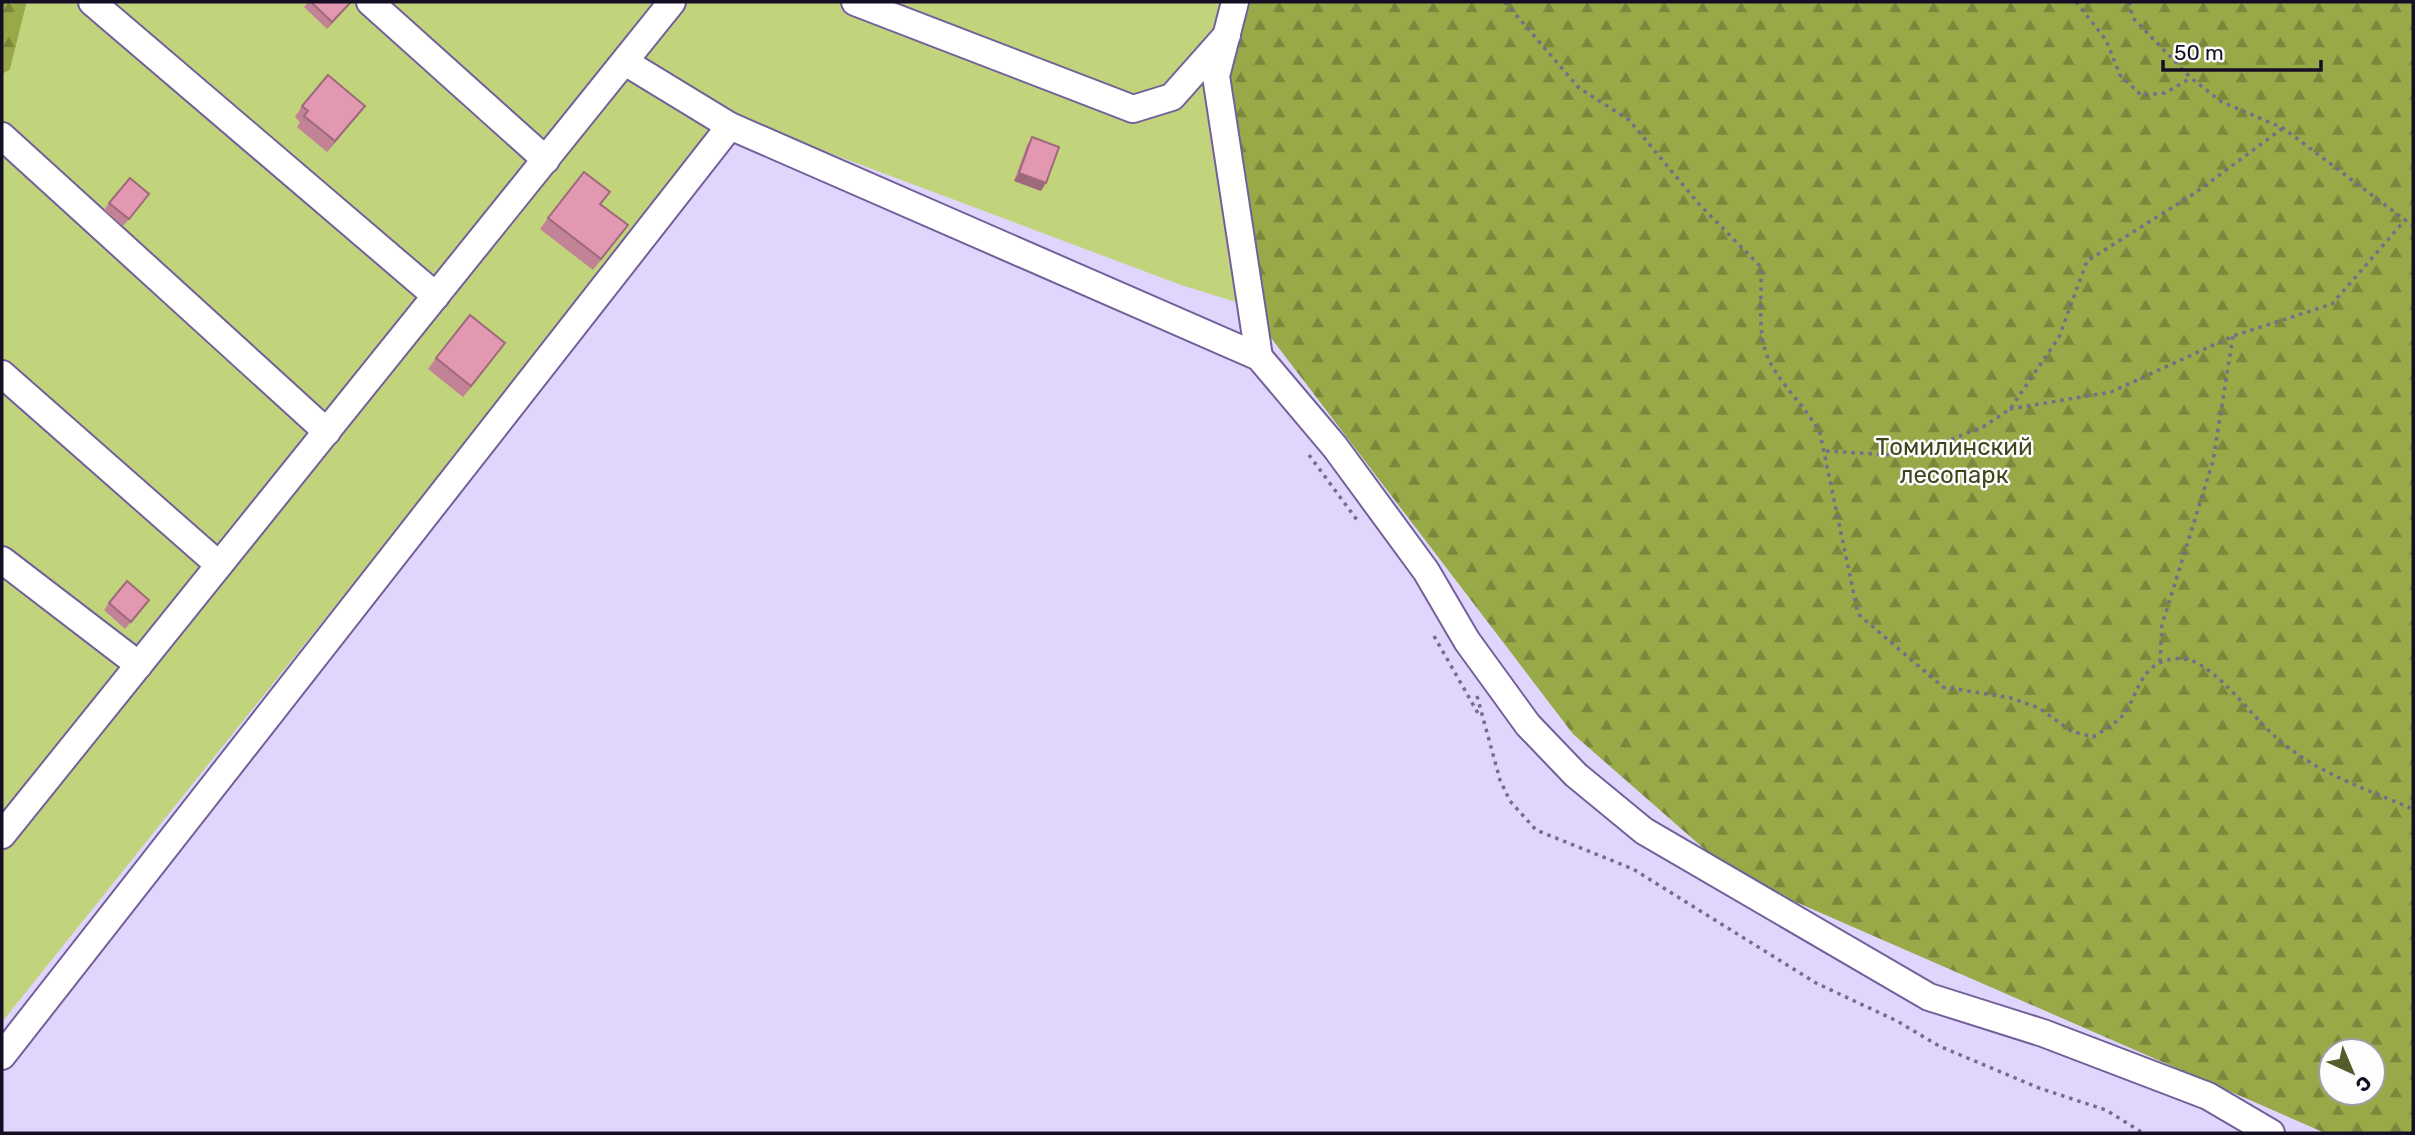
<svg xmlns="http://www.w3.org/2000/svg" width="2415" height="1135" viewBox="0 0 2415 1135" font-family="Rubik,sans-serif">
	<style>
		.forest { fill: url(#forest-firs); fill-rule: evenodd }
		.garden { fill: #c2d47b }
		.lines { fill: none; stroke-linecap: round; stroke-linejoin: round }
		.minor-casing { stroke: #73609a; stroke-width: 30 }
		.path { stroke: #766c8b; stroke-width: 3.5; stroke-dasharray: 3.5 5; stroke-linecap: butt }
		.minor { stroke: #fff; stroke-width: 26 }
		.wall { fill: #c28397 }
		.shaded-wall { fill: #9e6a7b }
		.building { fill: #e198b0; stroke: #9e6a7b; stroke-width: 2 }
		.labels { text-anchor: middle; stroke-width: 5; stroke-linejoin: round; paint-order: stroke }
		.park-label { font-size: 24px; fill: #3f461e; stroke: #fdfdfd }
	</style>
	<defs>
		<pattern id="forest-firs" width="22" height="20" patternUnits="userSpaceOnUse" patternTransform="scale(1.75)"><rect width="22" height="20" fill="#98a948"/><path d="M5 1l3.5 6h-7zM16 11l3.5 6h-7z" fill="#7b883c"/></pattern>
	</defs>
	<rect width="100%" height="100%" fill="#e0d5fd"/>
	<g class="forest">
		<polygon points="2,2 27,2 10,70 2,74"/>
		<path d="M1247 2H2413V1133H2325L1734 875 1573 734 1246 305 1212 144ZM2331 1051H2373V1093H2331Z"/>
	</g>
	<polygon class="garden" points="27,2 1247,2 1212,144 1246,305 1181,285 728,115 2,1022 2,74 10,70"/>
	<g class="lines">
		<defs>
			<g id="minor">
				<polyline points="92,2 436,296"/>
				<polyline points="370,2 546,160"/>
				<polyline points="855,2 1133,109 1172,97 1227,35"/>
				<polyline points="1235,2 1216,76 1259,357"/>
				<polyline points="625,62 730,126 1259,357 1335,447 1426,571 1467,641 1528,725 1576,775 1644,831 1929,997 2043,1033 2208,1096 2271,1133"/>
				<polyline points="2,136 327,432"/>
				<polyline points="2,374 219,565"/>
				<polyline points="2,560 139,665"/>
				<polyline points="2,835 672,2"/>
				<polyline points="2,1056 730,126"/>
			</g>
		</defs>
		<use href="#minor" class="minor-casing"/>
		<g class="path">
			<path d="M1505 2 1579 88 1629 120 1698 203 1761 267C1762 291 1758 329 1765 350 1775 381 1805 404 1820 433L1858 614 1943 687 2011 698 2039 708 2071 731 2093 737C2105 729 2118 723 2126 711 2137 694 2140 673 2159 663 2171 657 2188 657 2199 664 2235 686 2258 727 2293 751 2329 777 2373 792 2413 809"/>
			<polyline points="2076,2 2106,40 2120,75 2141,95 2165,93 2191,78"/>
			<polyline points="2129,2 2133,18 2191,78 2222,102 2283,128 2413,226"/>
			<polyline points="2010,409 2111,392 2233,336 2332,304 2406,219"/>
			<polyline points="1826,451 1895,455 1934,446 1983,427 2010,409 2059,337 2087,261 2195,193 2283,128"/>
			<polyline points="1309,455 1357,520"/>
			<polyline points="1434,636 1479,715"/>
			<polyline points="2160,662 2162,625 2213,461 2233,336"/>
			<polyline points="1477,696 1500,780 1510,801 1536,830 1633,869 1816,983 1897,1021 1939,1046 2039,1088 2106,1110 2143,1133"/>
		</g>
		<use href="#minor" class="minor"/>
	</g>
	<g class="wall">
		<polygon points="308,2 351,2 327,29 304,7"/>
		<polygon points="302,106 357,116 327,152 297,127 300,122 295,117"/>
		<polygon points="1032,137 1041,191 1014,181 1027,145"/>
		<polygon points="144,202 123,226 104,210 109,203"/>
		<polygon points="601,204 620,236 593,270 540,229 548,218"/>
		<polygon points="497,354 463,397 428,369 436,358"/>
		<polygon points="149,600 125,629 104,610 109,603"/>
	</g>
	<g class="shaded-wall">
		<polygon points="351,2 347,7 327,29 332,22"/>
		<polygon points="365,106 357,116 327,152 335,141"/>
		<polygon points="1019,173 1046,183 1041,191 1014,181"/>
		<polygon points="505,343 497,354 463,397 471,386"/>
	</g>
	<g class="building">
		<polygon points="311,2 351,2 332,22"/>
		<polygon points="328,75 365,106 335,141 304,116 308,111 302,106"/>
		<polygon points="1032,137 1059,147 1046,183 1019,173"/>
		<polygon points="584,172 610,192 600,204 628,225 601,259 548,218"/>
		<polygon points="130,178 149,194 129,219 109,203"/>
		<polygon points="470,315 505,343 471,386 436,358"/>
		<polygon points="127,581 149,600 131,622 109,603"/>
	</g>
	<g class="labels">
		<g class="park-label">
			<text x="1954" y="455">Томилинский<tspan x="1954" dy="28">лесопарк</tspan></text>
		</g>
	</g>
	<rect width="2415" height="1135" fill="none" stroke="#160e24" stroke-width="7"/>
	<g transform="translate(2352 1072) rotate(136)"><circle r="33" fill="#fdfdfd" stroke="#a19da6" stroke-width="2"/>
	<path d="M0-5L12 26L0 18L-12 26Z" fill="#535c2b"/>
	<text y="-10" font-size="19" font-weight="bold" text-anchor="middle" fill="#160e24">С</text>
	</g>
	<path d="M2163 60v10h158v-10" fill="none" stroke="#160e24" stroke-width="3.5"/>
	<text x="2174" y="60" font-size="21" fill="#160e24" stroke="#fdfdfd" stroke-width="5" paint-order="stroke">50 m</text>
</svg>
